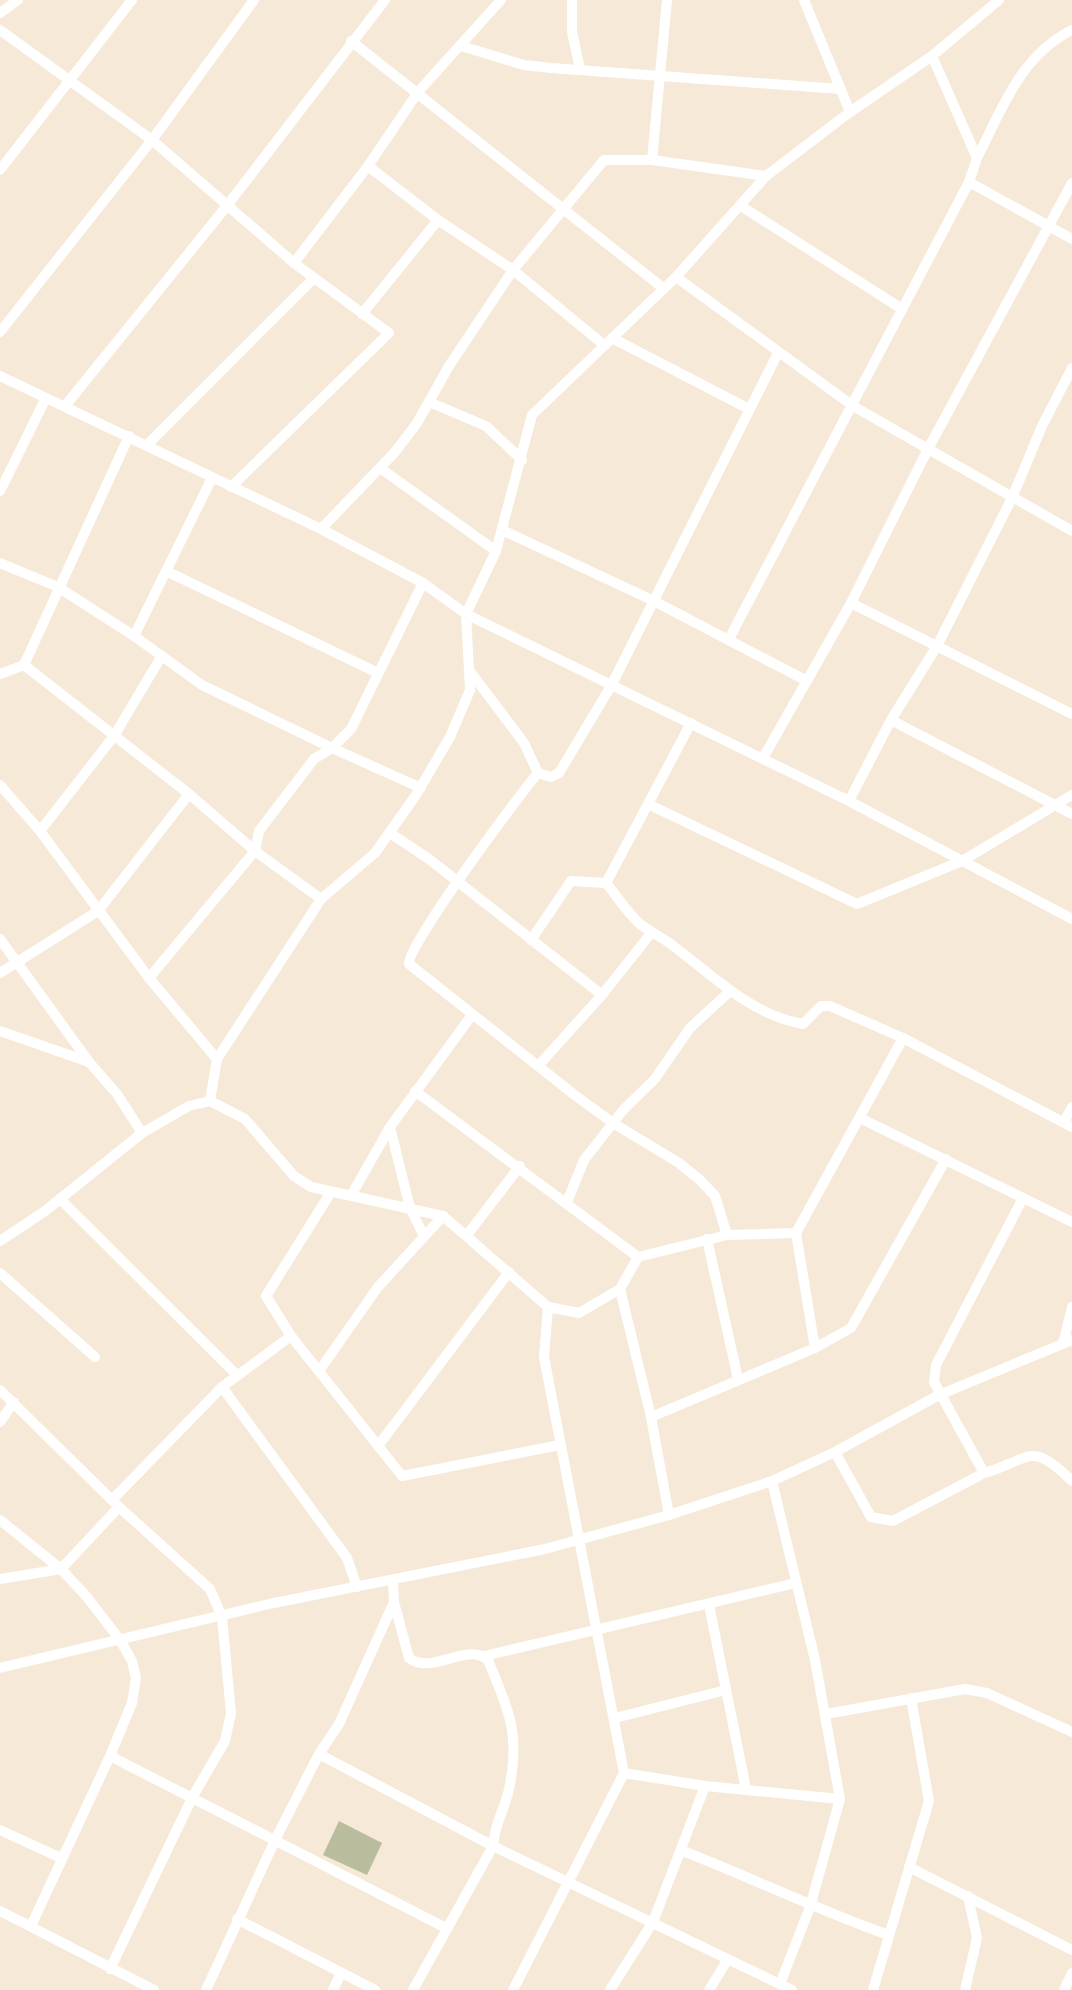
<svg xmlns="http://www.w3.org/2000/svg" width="1072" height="1990" viewBox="0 0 1072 1990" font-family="'Space Grotesk',sans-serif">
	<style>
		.green { fill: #b9bd9e }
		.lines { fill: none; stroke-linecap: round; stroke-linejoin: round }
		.minor { stroke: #fff; stroke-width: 10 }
	</style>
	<rect width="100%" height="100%" fill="#f6e9d7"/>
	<polygon class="green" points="339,1821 382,1843 367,1875 323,1855"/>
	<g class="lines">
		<g class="minor">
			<polyline points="572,0 572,32 580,69"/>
			<polyline points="804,0 850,112"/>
			<polyline points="0,13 18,0"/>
			<polyline points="0,30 152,140 294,263 389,333 231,487"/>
			<polyline points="351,41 663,288"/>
			<polyline points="461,46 524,65 551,68 840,89"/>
			<path d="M977 158C1002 109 1020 56 1072 30"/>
			<polyline points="652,160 667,0"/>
			<polyline points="368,166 418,92 501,0"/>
			<polyline points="0,170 132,0"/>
			<polyline points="969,182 1072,239"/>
			<polyline points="741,206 902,309"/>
			<polyline points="294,263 368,166 438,220 513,270 604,345"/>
			<polyline points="676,277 853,406 1072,531"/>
			<polyline points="362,314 438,220"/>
			<polyline points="0,332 152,140 254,0"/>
			<polyline points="612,338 749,409"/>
			<polyline points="0,376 321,529 423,583 466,614 849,801 1072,919"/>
			<polyline points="429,402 486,426 522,460"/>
			<polyline points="65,406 226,207 385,0"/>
			<polyline points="147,445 314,278"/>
			<polyline points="380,468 496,551"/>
			<polyline points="0,491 46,398"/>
			<polyline points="321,529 395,452 417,423 449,366 513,270 604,160 652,160 766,176"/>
			<polyline points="502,530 652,600 807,681"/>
			<polyline points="0,563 58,587 134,636 202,685 332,748 351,729 423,583"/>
			<polyline points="166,571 378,673"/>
			<polyline points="851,603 1072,714"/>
			<polyline points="134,636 212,478"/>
			<polyline points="729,639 969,182 977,158 932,56"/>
			<polyline points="24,665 189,794 255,851 321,899"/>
			<path d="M469 670 524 743 538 773C519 795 406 947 409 964L576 1096 613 1123 679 1163 700 1180 715 1196 727 1235"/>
			<polyline points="0,674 24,665 129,436"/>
			<polyline points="891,720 1072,814"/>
			<path d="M691 723 606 883C618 897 626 912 640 924 650 932 662 937 672 945 714 976 749 1014 803 1024L821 1006H830L903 1038 1072 1127"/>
			<polyline points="763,758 851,603 928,449 1072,183"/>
			<polyline points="538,773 551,777 559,773 611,686 778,353"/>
			<polyline points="0,785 40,831 149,978 217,1059"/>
			<polyline points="849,801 891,720 937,646 1012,498 1042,426 1072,368"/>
			<polyline points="650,805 857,904 962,861 1072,795"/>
			<polyline points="40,831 114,736 161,657"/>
			<polyline points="390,833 429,859 602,995"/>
			<polyline points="0,939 89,1062 117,1094 142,1133 189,1106 210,1101 245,1119 294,1176 311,1187 443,1216 548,1307 579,1313 620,1289"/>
			<polyline points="531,940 571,881 606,883"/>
			<polyline points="0,973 98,911 189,794"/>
			<polyline points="149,978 255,851 259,831 314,759 332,748 421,788"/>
			<polyline points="0,1031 89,1062"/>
			<polyline points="539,1065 602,995 652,932"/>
			<polyline points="415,1091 638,1257"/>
			<polyline points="210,1101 217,1059 321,899 375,853 416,795 450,737 470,690 466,614 496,551 532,415 676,277 766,176 850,112 932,56 999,0"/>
			<polyline points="862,1119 1072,1222"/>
			<polyline points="1064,1122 1072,1107"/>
			<polyline points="390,1127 410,1208 423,1234"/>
			<polyline points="331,1192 266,1296 291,1336 402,1476 560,1445"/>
			<polyline points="352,1194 390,1127 472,1015"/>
			<path d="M1023 1198 936 1365 934 1382 984 1473C1031 1460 1029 1439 1072 1481"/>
			<polyline points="60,1199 236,1374"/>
			<polyline points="567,1202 584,1160 624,1109 654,1080 690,1028 729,992"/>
			<polyline points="796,1233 815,1348"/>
			<polyline points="467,1235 520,1166"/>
			<polyline points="707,1239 738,1379"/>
			<polyline points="0,1241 45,1211 142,1133"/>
			<polyline points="0,1273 95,1357"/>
			<polyline points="1063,1344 1072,1307"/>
			<polyline points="319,1371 378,1287 443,1216"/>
			<polyline points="222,1387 347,1558 357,1587"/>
			<polyline points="0,1390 119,1507 210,1589 222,1617 231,1713 225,1741 193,1796 110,1969"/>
			<polyline points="651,1417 815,1348 851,1328 946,1159"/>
			<polyline points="0,1422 14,1402"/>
			<polyline points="378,1446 509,1272"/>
			<polyline points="835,1452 871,1517 893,1521 984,1473"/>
			<polyline points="772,1481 815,1660 840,1799 810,1907 780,1984"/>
			<polyline points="112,1500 222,1387 291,1336"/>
			<polyline points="669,1515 651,1417 620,1289 638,1257 727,1235 796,1233 903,1038"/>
			<polyline points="0,1520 61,1569 87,1597 120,1640 132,1661 136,1678 132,1703 110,1756 31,1926"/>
			<polyline points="0,1579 61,1569 119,1507"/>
			<path d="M394 1602 409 1658C433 1676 467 1641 488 1660 508 1710 521 1733 509 1789 504 1812 495 1821 493 1846L413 1990"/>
			<polyline points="709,1605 746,1789"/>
			<polyline points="484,1656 796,1583"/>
			<polyline points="0,1668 269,1604 545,1549 669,1515 772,1481 835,1452 939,1395 1072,1340"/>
			<polyline points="826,1714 965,1689 987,1693 1072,1732"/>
			<polyline points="615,1718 726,1690"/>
			<polyline points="319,1754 493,1846 792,1990"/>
			<polyline points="110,1756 446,1928"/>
			<polyline points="624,1773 705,1786 840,1799"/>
			<polyline points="0,1830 61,1858"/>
			<path d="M683 1851C752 1878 818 1910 888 1935"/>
			<polyline points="909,1867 1072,1950"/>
			<polyline points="0,1911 154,1990"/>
			<polyline points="237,1919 375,1990"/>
			<polyline points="206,1990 276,1838 319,1754 339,1724 394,1602 393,1580"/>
			<polyline points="333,1990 341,1973"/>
			<polyline points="513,1990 624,1773 544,1357 548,1307"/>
			<polyline points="610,1990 653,1922 705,1786"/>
			<polyline points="709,1990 728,1959"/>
			<polyline points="873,1990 929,1801 911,1698"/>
			<polyline points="965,1990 977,1938 968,1896"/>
			<polyline points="1064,1990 1072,1973"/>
		</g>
	</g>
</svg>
